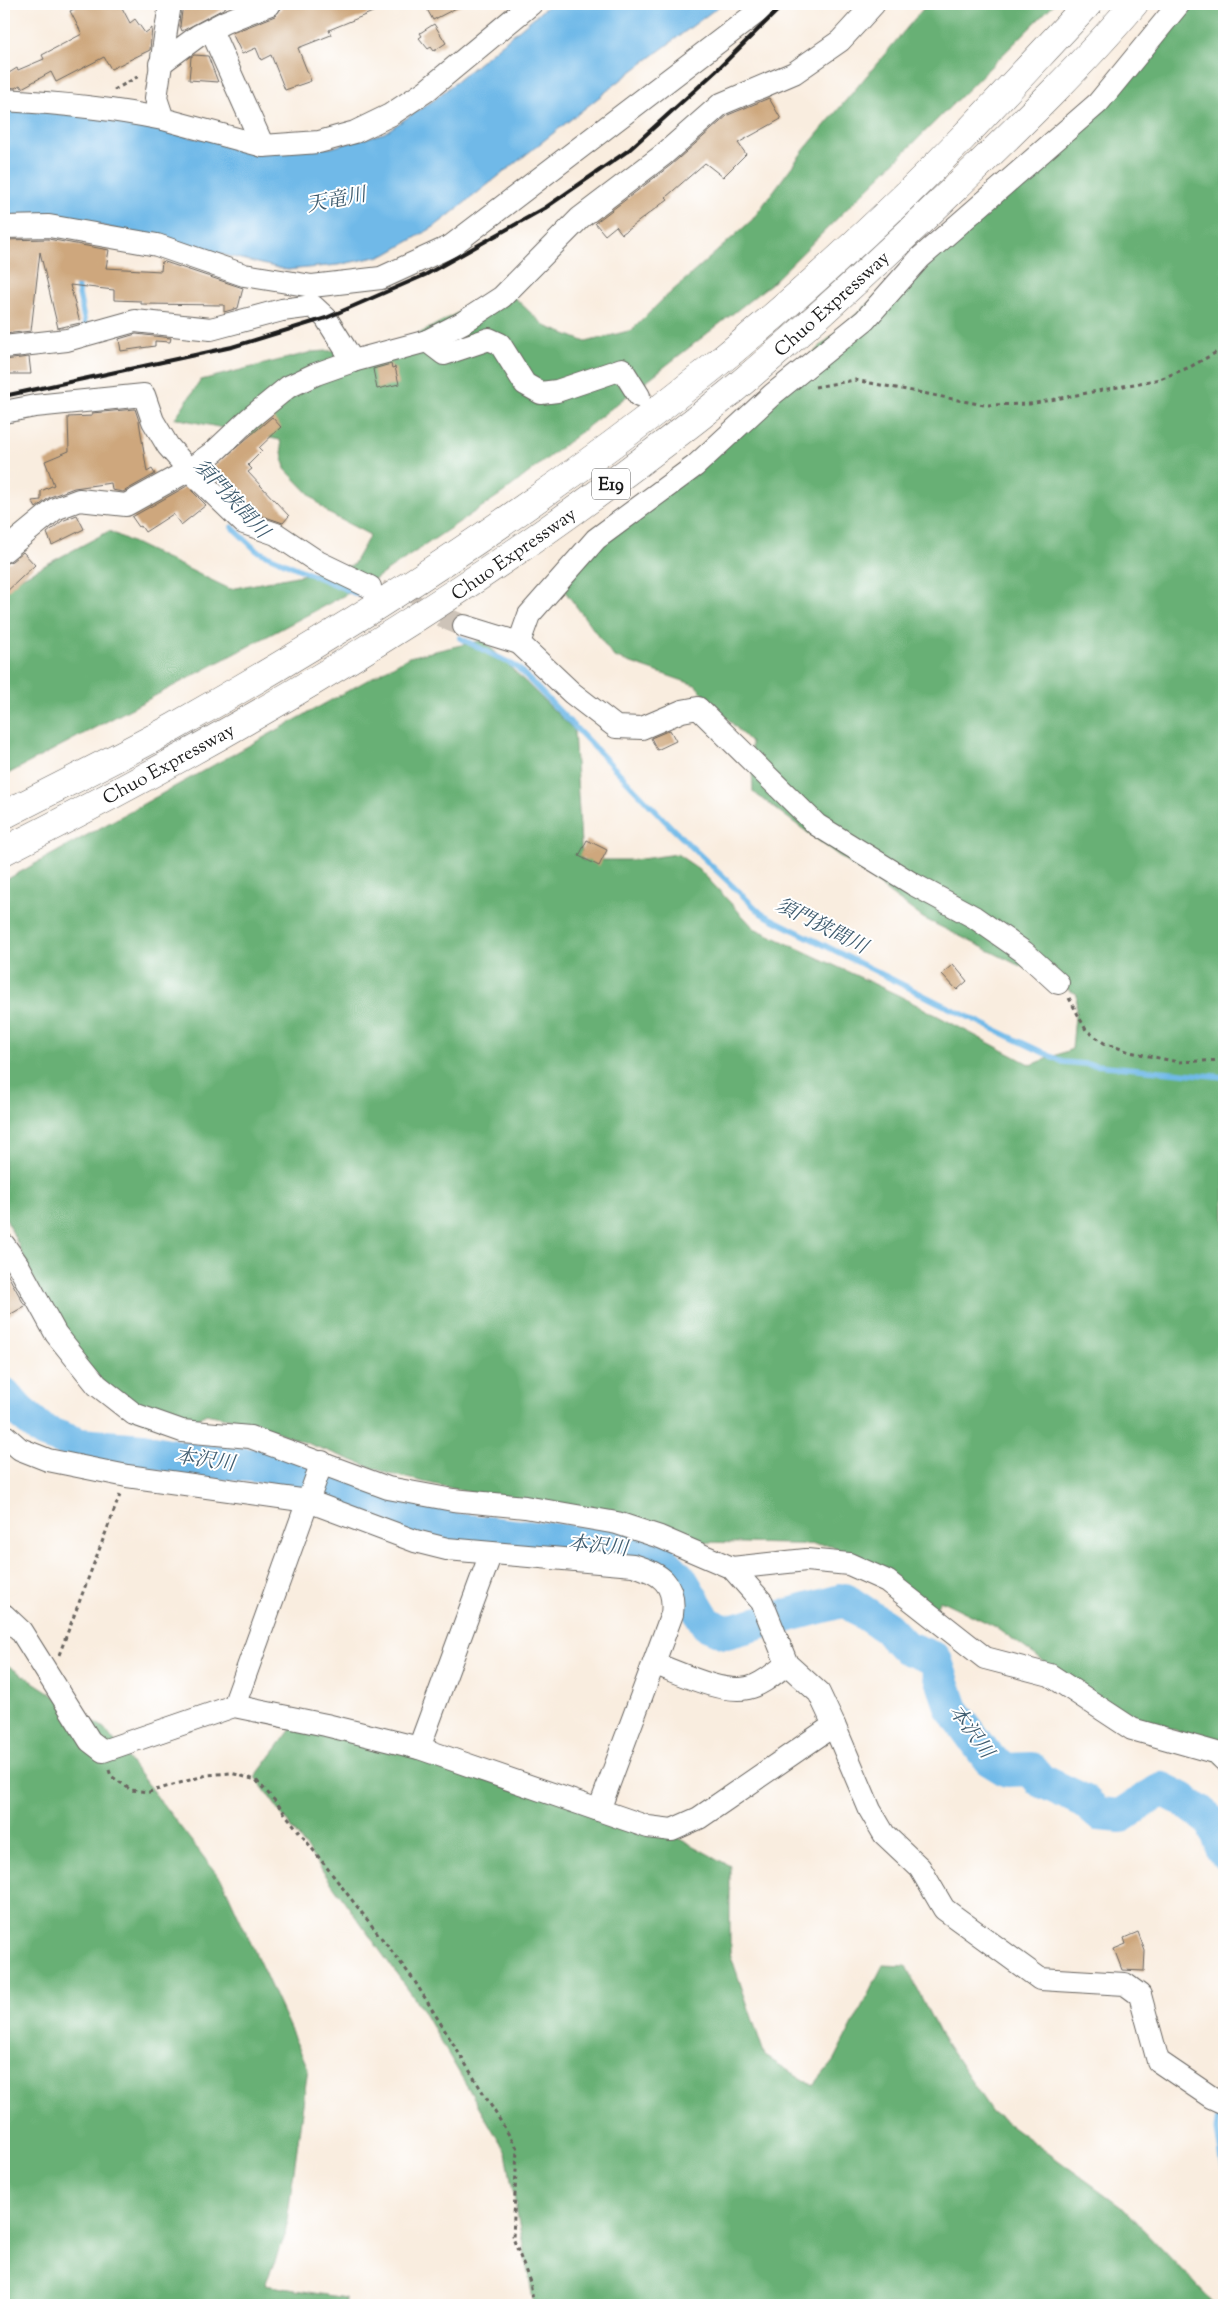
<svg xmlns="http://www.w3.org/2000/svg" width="1228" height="2309" viewBox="0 0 1228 2309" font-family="'Sorts Mill Goudy','Noto Serif JP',serif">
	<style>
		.forest { fill: #68b075; stroke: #426648 }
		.water { fill: #70b9e8; stroke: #466a82 }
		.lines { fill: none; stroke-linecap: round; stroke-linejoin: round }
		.stream { stroke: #70b9e8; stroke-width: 5.5 }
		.river { stroke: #70b9e8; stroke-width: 34 }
		.building { fill: #cea77d }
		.minor-tunnel { stroke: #cdc3b8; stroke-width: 22; stroke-dasharray: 22 11; stroke-linecap: butt }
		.minor-casing { stroke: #696560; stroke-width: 24 }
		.motorway-casing { stroke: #696560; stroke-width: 29 }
		.path { stroke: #696560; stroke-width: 3; stroke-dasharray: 4 4; stroke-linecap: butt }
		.minor { stroke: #fff; stroke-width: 22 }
		.motorway { stroke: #fff; stroke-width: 28 }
		.rail { stroke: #1c1c1c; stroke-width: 4 }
		.labels { text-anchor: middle; stroke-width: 4; stroke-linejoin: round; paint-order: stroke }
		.shield { fill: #fff; stroke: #606060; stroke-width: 1 }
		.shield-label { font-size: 18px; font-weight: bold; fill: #1c1c1c }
		.street-label { font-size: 19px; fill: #1c1c1c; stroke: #fff }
		.water-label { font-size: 20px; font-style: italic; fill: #3e5b6e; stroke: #fff }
	</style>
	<rect width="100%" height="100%" fill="#fff"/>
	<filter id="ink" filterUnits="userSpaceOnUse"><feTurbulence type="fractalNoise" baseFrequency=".02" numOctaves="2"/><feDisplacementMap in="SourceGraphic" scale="10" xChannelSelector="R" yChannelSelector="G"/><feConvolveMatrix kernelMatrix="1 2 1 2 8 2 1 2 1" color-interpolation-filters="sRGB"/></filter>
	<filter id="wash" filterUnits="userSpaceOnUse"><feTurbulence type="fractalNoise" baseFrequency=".0096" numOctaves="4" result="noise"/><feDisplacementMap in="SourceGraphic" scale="20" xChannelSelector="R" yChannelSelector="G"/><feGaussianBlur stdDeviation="1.12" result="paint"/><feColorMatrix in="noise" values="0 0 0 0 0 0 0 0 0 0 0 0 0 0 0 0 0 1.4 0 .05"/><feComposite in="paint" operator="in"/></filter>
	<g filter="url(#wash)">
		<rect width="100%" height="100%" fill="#f9eddf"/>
		<g class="forest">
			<polygon points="927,4 1054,4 772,283 504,492 375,579 4,776 4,587 109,531 230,589 353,565 370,535 328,513 285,469 280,440 175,418 201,380 312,352 396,346 504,288 545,326 586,342 632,330 660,302 752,220 804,150"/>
			<polygon points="1177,4 1224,4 1224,1767 1176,1730 1129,1723 996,1627 940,1600 933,1613 831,1545 699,1542 648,1533 389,1474 256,1424 206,1414 179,1433 131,1417 60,1336 4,1214 4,881 409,657 483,640 574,730 582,860 634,860 677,854 699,869 754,928 898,995 1031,1065 1072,1049 1077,994 923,918 753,792 751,743 695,685 614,657 564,590 593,548 1073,122"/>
			<polygon points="4,1663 104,1728 223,1882 308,2068 285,2236 265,2285 345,2298 347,2305 4,2305"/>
			<polygon points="294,1725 394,1742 664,1830 730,1866 730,1953 765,2056 813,2086 835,2059 883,1965 906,1966 939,2033 992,2112 1121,2206 1215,2305 534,2305 506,2153 422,2009 255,1777"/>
		</g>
		<polygon class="water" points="550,4 722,4 631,72 434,227 385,255 338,265 287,270 56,215 4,217 4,109 85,113 194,138 330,148 384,133 434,100"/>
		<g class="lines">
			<g class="stream">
				<polyline points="76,279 86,329"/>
				<polyline points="232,527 257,551 359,595"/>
				<polyline points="460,638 517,667 674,830 762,914 939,1003 1063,1062 1224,1077"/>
				<polyline points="1219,2095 1221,2039 1224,2026"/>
				<polyline points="1218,2106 1217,2129 1224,2171"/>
			</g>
			<polyline class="river" points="4,1394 19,1411 44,1432 80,1445 143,1450 193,1460 272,1467 303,1475 398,1516 457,1530 635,1548 663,1561 681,1580 707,1624 726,1632 845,1600 887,1628 905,1647 935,1659 952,1709 989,1759 1007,1770 1031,1769 1040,1780 1084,1801 1099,1814 1121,1816 1162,1789 1182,1799 1212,1821 1224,1853"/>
		</g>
		<g id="blocks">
			<g class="building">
				<polygon points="73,4 120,4 130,23 135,19 145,33 152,28 150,50 111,69 104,57 56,82 51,72 22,88 20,85 15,88 8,87 4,76 17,68 18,70 44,59 42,55 82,34 70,11 76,8"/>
				<polygon points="183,4 226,4 225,8 182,31 180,26"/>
				<polygon points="292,4 392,4 329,30 331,35 298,48 311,81 285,90 271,55 261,60 256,48 242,54 232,33 275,16 282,7"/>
				<polygon points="424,4 464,4 433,20"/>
				<polygon points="434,24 446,43 434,51 431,47 428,49 419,38 422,36 420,33"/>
				<polygon points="194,55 208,56 218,82 189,80 191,57"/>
				<polygon points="769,98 781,119 738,143 746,154 723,177 705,163 666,197 668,199 622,234 616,226 605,235 595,223 671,165 728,115"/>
				<polygon points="48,239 109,250 106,268 161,271 162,261 243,288 238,308 224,312 224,305 141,304 141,301 114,300 114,290 70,285 80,323 58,328 40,252 31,331 4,334 4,240"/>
				<polygon points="136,334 171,338 170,342 155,341 155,346 121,351 119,339"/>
				<polygon points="29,357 31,374 4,374 4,360"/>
				<polygon points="391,364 392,368 395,367 399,384 377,389 373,369"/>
				<polygon points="135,409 139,421 147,472 152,469 155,474 123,492 112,490 111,483 74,488 50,497 36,508 32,501 41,500 41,491 54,485 45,461 69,451 68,417 92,416 92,413"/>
				<polygon points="272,417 281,427 259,448 262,451 248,465 252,469 248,472 289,516 283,523 251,512 209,471"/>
				<polygon points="187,486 206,505 181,525 173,514 145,532 141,526 139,527 132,517"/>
				<polygon points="77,515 84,529 52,545 47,533 62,521"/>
				<polygon points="23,552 35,565 4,594 4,564 12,561"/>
				<polygon points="670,730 676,741 657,750 651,738"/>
				<polygon points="587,840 607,850 599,866 579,856"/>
				<polygon points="953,964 967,981 957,990 942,974"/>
				<polygon points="4,1268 25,1306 4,1318"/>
				<polygon points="1138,1932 1145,1951 1144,1971 1122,1970 1114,1949 1126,1944 1124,1938"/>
			</g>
		</g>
	</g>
	<g filter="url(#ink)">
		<use href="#blocks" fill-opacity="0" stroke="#696560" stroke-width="1"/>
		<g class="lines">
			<g class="minor-tunnel">
				<polyline points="643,400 683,450"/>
				<polyline points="380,591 464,626"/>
			</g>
			<defs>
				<g id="minor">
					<polyline points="170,4 156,98 163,119 263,146 319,142 355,132 390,115 426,91 531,4"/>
					<polyline points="211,30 263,146"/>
					<polyline points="160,64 198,36 225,22 270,4"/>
					<path d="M4 100C58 103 110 108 163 119"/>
					<polyline points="4,227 49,226 157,245 244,275 312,286 381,278 451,246 768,4"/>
					<polyline points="427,341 444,354 489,339 500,344 525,384 541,393 557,391 622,369 639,396"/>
					<polyline points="4,347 67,340 135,321 211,329 282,310 313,306 326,318 353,361"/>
					<polyline points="4,412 35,406 144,395 153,421 168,446 189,470 244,523 276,534 318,562 370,587"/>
					<polyline points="4,551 55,509 79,500 126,505 189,470 215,451 250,418 288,387 316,374 353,361 427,341 462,323 502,297 580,218 663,155 721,104 794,73 840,41 874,4"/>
					<polyline points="464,626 519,643 572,693 616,727 642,728 682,711 698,708 817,825 913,884 974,917 1024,952 1058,983"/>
					<polyline points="519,643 529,615 596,539 695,466 773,394 865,320 920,258 1098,103 1179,4"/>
					<polyline points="4,1245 18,1265 56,1334 97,1385 134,1414 182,1431 250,1437 388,1488 453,1500 525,1507 617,1523 660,1537 732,1568 762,1602 787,1664 819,1693 834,1725 870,1810 884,1834 920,1868 944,1909 1040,1979 1125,1984 1140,1995 1158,2061 1211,2097 1224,2103"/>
					<path d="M4 1435 20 1449 48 1460 127 1476 308 1501 415 1541 447 1549 633 1565C660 1573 676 1583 672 1614L599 1810"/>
					<polyline points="732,1568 806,1560 849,1564 887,1581 985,1658 1050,1675 1132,1729 1217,1753 1224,1760"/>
					<polyline points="4,1615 21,1631 90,1741 103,1751 234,1706 326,1725 419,1748 648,1827 672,1830 699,1818 834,1725"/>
					<path d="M655 1664C680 1673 721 1694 748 1688 762 1685 775 1673 787 1664"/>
					<polyline points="234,1706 322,1462"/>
					<polyline points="419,1748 491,1553"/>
				</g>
				<g id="motorway">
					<path d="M4 815C60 786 118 758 174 727 362 621 540 505 709 370 769 322 828 269 884 216 955 149 1021 75 1088 4"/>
					<path d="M4 851C214 745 419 626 608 486 650 455 693 423 733 390 810 325 883 258 955 188 1016 129 1079 69 1134 4"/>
				</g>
			</defs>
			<use href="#minor" class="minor-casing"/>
			<use href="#motorway" class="motorway-casing"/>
			<g class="path">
				<polyline points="114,90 139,76"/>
				<polyline points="815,387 855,380 984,405 1030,404 1160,379 1190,367 1224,348"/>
				<polyline points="1069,998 1086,1030 1104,1043 1130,1052 1178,1062 1224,1060"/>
				<polyline points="59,1655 120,1495"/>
				<polyline points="109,1770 111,1776 131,1790 149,1792 207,1775 231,1773 256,1780 276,1802 414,1980 517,2148 513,2238 530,2282 534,2305"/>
			</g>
			<use href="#minor" class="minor"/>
			<use href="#motorway" class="motorway"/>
			<polyline class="rail" points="4,396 232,347 326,318 425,275 545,208 629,150 716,71 784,4"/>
		</g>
	</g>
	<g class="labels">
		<rect class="shield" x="592" y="468.5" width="38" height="31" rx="4"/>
		<g class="shield-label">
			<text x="611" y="490">E19</text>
		</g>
		<g class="street-label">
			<text transform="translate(831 303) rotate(-42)" y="7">Chuo Expressway</text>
			<text transform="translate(513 553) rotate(-35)" y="7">Chuo Expressway</text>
			<text transform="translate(168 763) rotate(-29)" y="7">Chuo Expressway</text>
		</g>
		<g class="water-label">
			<text transform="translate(336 199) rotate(-11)" y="7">天竜川</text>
			<text transform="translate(232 498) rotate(47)" y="7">須門狭間川</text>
			<text transform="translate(822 925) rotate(27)" y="7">須門狭間川</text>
			<text transform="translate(205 1459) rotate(8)" y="7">本沢川</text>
			<text transform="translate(598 1545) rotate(6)" y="7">本沢川</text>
			<text transform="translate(972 1731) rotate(54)" y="7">本沢川</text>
		</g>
	</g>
	<rect width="1228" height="2309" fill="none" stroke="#fff" stroke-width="20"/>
</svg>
